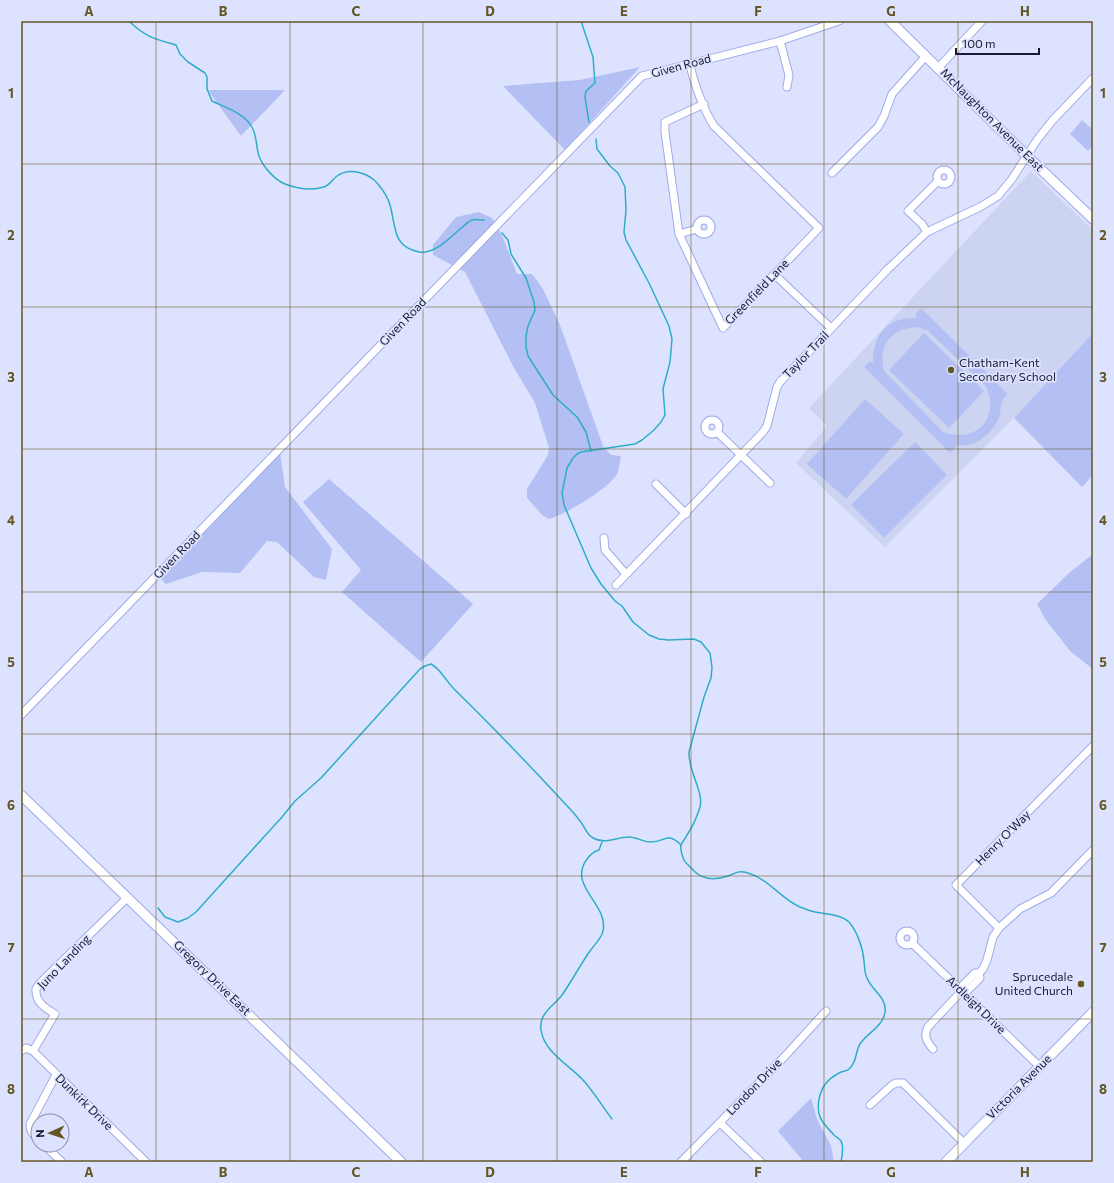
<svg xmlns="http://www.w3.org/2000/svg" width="1114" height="1183" viewBox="0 0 1114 1183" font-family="Commissioner,sans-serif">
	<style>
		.built { fill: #cdd4f1 }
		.green { fill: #b4bff3; fill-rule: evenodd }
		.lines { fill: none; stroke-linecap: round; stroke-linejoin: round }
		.stream { stroke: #2eadc8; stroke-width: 1.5 }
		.street-casing { stroke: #9daaea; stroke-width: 9 }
		.secondary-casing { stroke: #9daaea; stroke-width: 11 }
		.street { stroke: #fff; stroke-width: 7 }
		.secondary { stroke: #fff; stroke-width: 9 }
		.grid { fill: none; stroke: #635623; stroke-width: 1; stroke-opacity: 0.55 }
		.poi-dot { fill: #635623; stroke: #dde3fe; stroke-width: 1.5 }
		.labels { text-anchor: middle; stroke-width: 3.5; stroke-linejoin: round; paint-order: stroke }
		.street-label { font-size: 12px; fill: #161a32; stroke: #dde3fe }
		.poi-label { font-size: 12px; fill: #161a32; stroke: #dde3fe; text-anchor: start }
		.neatline { fill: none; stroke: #635623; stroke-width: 1.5 }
		.grid-label { font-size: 13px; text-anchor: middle; font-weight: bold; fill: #635623 }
	</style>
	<rect width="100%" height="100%" fill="#dde3fe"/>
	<polygon class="built" points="1031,171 1093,230 1093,333 1012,420 885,547 796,463 827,426 809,408"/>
	<g class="green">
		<polygon points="640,67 565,150 503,86 580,80"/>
		<polygon points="208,90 285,90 241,136"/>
		<polygon points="1082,120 1093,130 1093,145 1088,151 1070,134"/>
		<path d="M479 212 492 218 502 235 517 274H532L543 289 560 325 603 446 611 455 621 456C620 461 619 469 617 474 610 488 564 515 549 519L542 515 527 498V489L548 455 549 448 535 403 514 368 465 272 433 255V245L456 217Z"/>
		<path d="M921 308 1008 394C999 403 1002 403 1000 414 997 428 981 443 967 445 963 446 960 445 957 445L950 453 864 367 870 361 873 363C873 334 887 317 917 318L915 315ZM917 327 927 330 986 386C1000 418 977 444 943 432L884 371C878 345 890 329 917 327Z"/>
		<polygon points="924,333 984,391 949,428 889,370"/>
		<polygon points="1093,333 1093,475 1082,487 1014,418"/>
		<polygon points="865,399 904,434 846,499 807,464"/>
		<polygon points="915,442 947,475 884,538 851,505"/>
		<polygon points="280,453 285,487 332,549 326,580 314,577 277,542 267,541 240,573 202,572 166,584 157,575"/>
		<polygon points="329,479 473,604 421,662 342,592 361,570 303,502"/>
		<polygon points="1093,554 1093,669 1071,652 1045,619 1037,604 1069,573"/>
		<polygon points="811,1098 817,1119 831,1146 834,1162 804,1162 778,1131"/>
	</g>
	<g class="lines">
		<g class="stream">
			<path d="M129 21C145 37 155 39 176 45L180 54 188 62 205 73 207 77V89L212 101C226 108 244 113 252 127 257 136 256 147 259 156 263 167 275 180 285 184 298 189 311 191 324 187 329 186 333 179 337 176 350 167 369 173 378 184 383 190 388 198 390 205 396 226 392 247 419 252 434 254 449 239 460 229 464 226 467 222 472 220 475 219 480 220 484 220"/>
			<polyline points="581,21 593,57 595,83 586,91 585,97 589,122"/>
			<path d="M596 139 597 149 610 166 618 173 625 187 626 210 624 232 626 240 649 283 669 326 672 339 670 362 663 389 665 415 661 422 654 430 642 440 635 444 581 452 577 454 573 458 567 468 562 493 564 505 591 568 601 584 615 601 622 606 633 622 649 635 659 639 668 640 694 639 701 642 710 653 712 667 711 678 704 697 689 752C688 771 704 792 700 807 697 817 693 826 687 835 686 838 682 842 681 845 680 850 682 855 684 860 686 864 691 867 694 871 703 880 716 880 728 876 736 873 738 870 748 873 769 879 781 899 800 907 805 909 810 911 815 912 825 914 840 914 849 922 857 931 863 948 864 961 865 967 864 972 867 978 872 991 887 997 885 1012 883 1027 867 1033 860 1044 855 1052 857 1063 849 1069 847 1071 844 1071 841 1072 829 1078 822 1085 819 1099 816 1117 822 1122 834 1135 836 1137 840 1139 841 1141 844 1146 842 1157 841 1162"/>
			<polyline points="502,233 508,240 511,254 526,278 534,302 535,310 528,326 526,336 526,347 528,356 553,395 577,417 586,432 591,451"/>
			<path d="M602 842 599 850C594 851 590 855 587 859 567 886 609 904 603 931 602 938 594 945 590 951 580 965 572 981 562 995 557 1002 549 1007 544 1015 541 1020 540 1024 541 1030 544 1052 569 1065 583 1080 594 1092 602 1106 612 1119"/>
			<path d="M158 908 165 917 178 922 188 918 196 912 282 817 295 801 321 778 420 669 425 666 431 664C443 671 446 682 456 691 495 729 533 769 570 809 574 813 577 817 580 821 585 827 586 834 593 838 606 845 616 837 629 837 637 837 643 842 650 842 667 842 666 831 681 845"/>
		</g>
		<defs>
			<g id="street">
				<polyline points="780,41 789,75 787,87"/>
				<path d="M690 64C693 81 704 111 714 126L819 228 723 328 679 234 665 132V122L704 104"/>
				<polyline points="939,67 982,21"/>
				<circle cx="944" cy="177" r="7"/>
				<polyline points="832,173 878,127 884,116 892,94 926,56"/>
				<circle cx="704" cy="227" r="7"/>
				<polyline points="927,232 922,224 908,211 938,181"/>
				<polyline points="679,234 697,229"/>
				<polyline points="775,275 831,328"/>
				<circle cx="712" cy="427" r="7"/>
				<polyline points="717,432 770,483"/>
				<polyline points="656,484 686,514"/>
				<polyline points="604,538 605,550 626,574"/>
				<polyline points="616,585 763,432 767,426 777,387 780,382 888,269 927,232 980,207 998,196 1012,179 1037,140 1052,121 1093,78"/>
				<polyline points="21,715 642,76 780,41 839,21"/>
				<polyline points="999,928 956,885 1093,746"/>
				<circle cx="907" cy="938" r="7"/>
				<polyline points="912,943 1040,1067"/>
				<polyline points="961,991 965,991 968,990 980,978 979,973"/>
				<path d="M933 1049C927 1042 923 1036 928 1027L957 996 961 991 963 985 975 973H979L983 969 987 960 993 937 999 928 1020 909 1051 893 1093 850"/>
				<polyline points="21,1051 26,1048 33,1051 146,1162"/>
				<path d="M33 1051 55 1014C45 1008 35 1002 36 989L39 984 128 897"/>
				<polyline points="870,1105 892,1085 896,1083 903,1083 964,1143"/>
				<polyline points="720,1123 761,1162"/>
				<path d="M38 1139C33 1134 30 1132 30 1124L56 1075"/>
				<polyline points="44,1145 62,1162"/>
				<polyline points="681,1162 786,1055 826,1011"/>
			</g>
			<g id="secondary">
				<polyline points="890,21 1027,156 1093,219"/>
				<polyline points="21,795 401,1162"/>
				<polyline points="946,1162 1093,1012"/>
			</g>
		</defs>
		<use href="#street" class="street-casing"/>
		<use href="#secondary" class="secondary-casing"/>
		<use href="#street" class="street"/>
		<use href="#secondary" class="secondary"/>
	</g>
	<path class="grid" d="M156 21V1162M290 21V1162M423 21V1162M557 21V1162M691 21V1162M824 21V1162M958 21V1162M21 164H1093M21 307H1093M21 449H1093M21 592H1093M21 734H1093M21 876H1093M21 1019H1093"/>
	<g class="poi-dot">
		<circle cx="951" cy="370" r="4"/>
		<circle cx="1081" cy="984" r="4"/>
	</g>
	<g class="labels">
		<g class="street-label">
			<text transform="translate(681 66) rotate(-15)" y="4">Given Road</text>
			<text transform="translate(992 120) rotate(45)" y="4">McNaughton Avenue East</text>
			<text transform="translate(757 292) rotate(-46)" y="4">Greenfield Lane</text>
			<text transform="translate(403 322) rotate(-46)" y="4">Given Road</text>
			<text transform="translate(806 355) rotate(-46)" y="4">Taylor Trail</text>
			<text transform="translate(177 555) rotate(-46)" y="4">Given Road</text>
			<text transform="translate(1003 838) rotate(-45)" y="4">Henry O'Way</text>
			<text transform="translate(64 962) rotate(-46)" y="4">Juno Landing</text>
			<text transform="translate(212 978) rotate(44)" y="4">Gregory Drive East</text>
			<text transform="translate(976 1005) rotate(44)" y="4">Ardleigh Drive</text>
			<text transform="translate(754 1087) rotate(-46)" y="4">London Drive</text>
			<text transform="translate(1019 1087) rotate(-45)" y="4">Victoria Avenue</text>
			<text transform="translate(84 1102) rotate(44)" y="4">Dunkirk Drive</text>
		</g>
		<g class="poi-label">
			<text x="959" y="367">Chatham-Kent<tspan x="959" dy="14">Secondary School</tspan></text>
			<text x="1073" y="981" text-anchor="end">Sprucedale<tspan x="1073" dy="14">United Church</tspan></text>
		</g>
	</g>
	<rect width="1114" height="1183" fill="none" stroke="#dde3fe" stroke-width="44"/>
	<g transform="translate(50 1133) rotate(267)"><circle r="19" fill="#dde3fe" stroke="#8d93ac"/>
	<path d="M0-3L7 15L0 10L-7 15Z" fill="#635623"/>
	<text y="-6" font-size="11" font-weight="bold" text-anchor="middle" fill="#161a32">N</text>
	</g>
	<path d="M956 48v6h83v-6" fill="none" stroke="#161a32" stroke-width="2"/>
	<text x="962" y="48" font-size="12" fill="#161a32" stroke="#dde3fe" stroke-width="3" paint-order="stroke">100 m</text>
	<rect x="22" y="22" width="1070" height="1139" class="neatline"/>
	<g class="grid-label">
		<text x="89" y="16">A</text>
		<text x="223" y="16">B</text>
		<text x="356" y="16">C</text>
		<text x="490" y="16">D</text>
		<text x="624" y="16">E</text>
		<text x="758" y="16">F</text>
		<text x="891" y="16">G</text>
		<text x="1025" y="16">H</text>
		<text x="11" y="98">1</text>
		<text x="1103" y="98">1</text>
		<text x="11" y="240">2</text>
		<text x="1103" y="240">2</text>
		<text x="11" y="382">3</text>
		<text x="1103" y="382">3</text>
		<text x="11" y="525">4</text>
		<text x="1103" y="525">4</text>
		<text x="11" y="667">5</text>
		<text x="1103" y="667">5</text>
		<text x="11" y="810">6</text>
		<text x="1103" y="810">6</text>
		<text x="11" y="952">7</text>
		<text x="1103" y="952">7</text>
		<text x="11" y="1094">8</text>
		<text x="1103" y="1094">8</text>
		<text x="89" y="1177">A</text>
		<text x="223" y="1177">B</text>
		<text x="356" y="1177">C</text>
		<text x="490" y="1177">D</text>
		<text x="624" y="1177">E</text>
		<text x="758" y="1177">F</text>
		<text x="891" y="1177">G</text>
		<text x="1025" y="1177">H</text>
	</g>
</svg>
